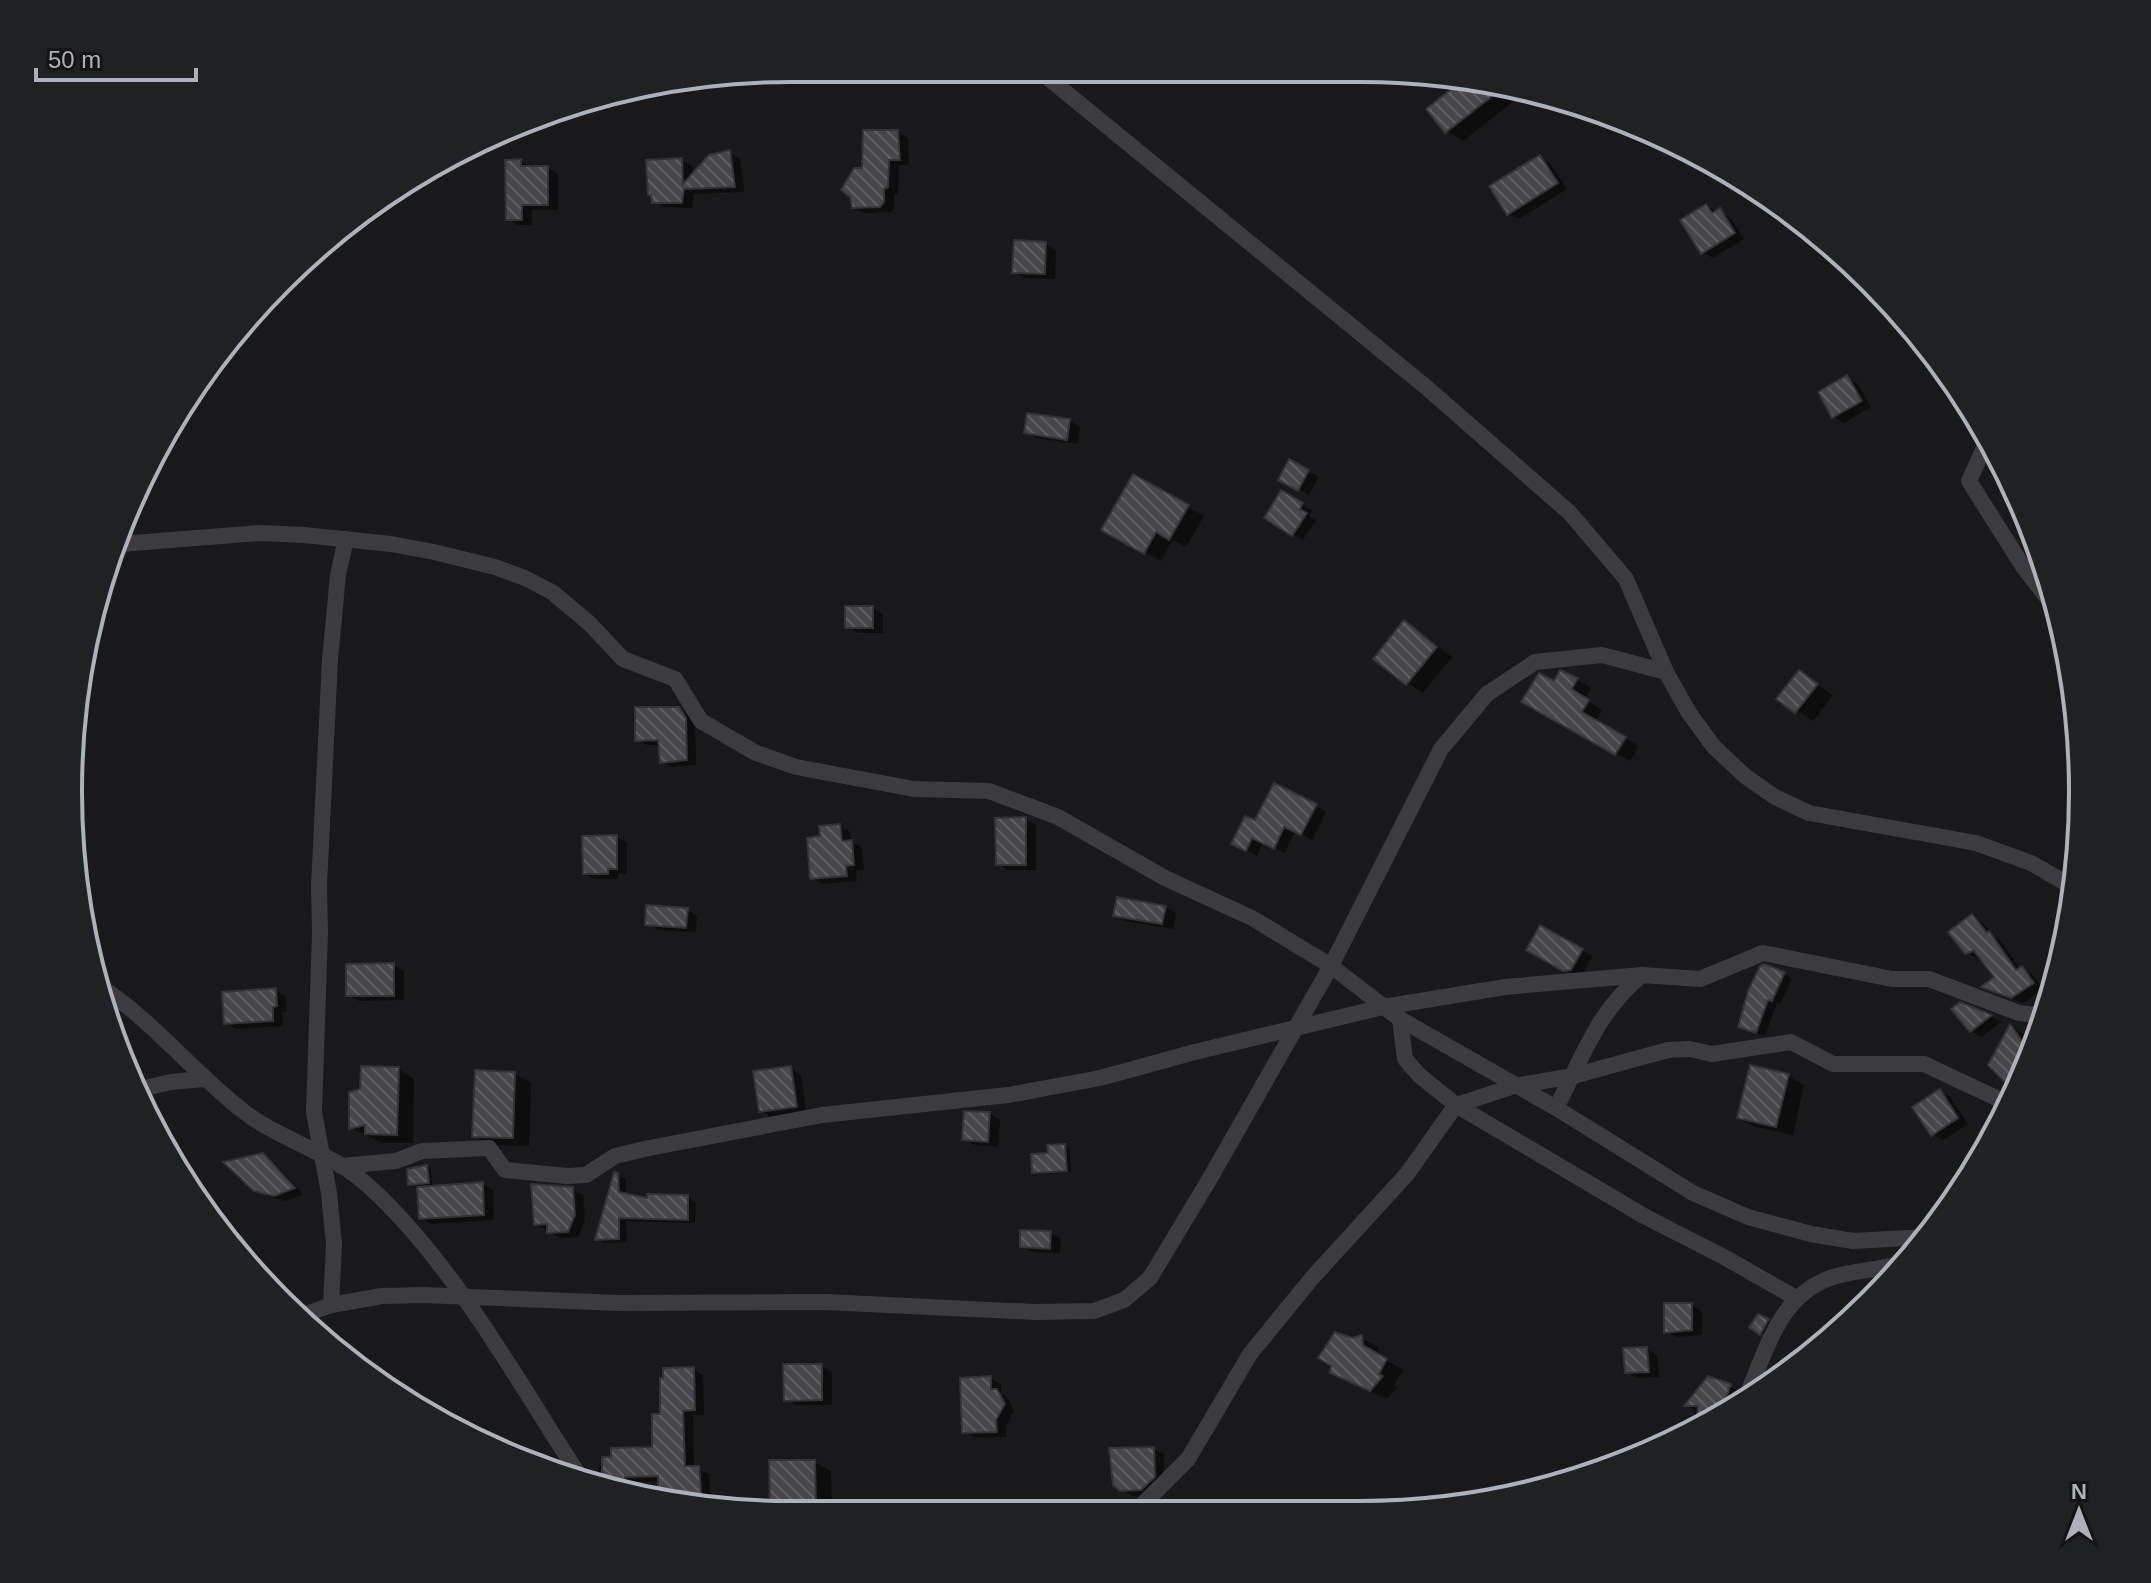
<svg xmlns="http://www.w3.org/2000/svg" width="2151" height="1583" viewBox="0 0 2151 1583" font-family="Arial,sans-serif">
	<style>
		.shadow { fill: #0007 }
		.building { fill: url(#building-back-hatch); stroke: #343437; stroke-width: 2 }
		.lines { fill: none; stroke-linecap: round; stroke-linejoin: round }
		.street { stroke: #3b3b40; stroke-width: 16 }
		.rim { fill: none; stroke: #adb1b9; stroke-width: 4 }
	</style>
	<defs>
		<pattern id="building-back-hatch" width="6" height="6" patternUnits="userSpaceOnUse" patternTransform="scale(2)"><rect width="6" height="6" fill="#47474b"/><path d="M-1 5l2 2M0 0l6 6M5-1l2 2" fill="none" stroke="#5f5f63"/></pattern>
	</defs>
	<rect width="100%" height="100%" fill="#19191b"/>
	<g class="shadow">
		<polygon points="1464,82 1510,88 1518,98 1463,141 1447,131"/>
		<polygon points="898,132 908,138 909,165 899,165 898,193 894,195 894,208 891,212 864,213 854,207 864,170"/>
		<polygon points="730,153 740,159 744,192 694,194 692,208 664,207 654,201 682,160 692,166 693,177"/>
		<polygon points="1540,157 1550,163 1567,189 1519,219 1508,213"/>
		<polygon points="521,161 532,168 548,168 558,174 558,210 532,210 532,225 518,225 508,219"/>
		<polygon points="1706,206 1730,217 1744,239 1713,258 1702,252"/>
		<polygon points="1046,244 1056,250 1055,279 1024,278 1014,272"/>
		<polygon points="1828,252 1849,271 1837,267"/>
		<polygon points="1847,378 1858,384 1871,407 1844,423 1834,417"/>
		<polygon points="1029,415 1070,421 1080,427 1078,444 1036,438 1026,432"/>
		<polygon points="1290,461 1319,477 1309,495 1280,479"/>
		<polygon points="1133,476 1204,516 1186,547 1173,540 1161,561 1104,529"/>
		<polygon points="1282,493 1312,511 1309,516 1316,520 1303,540 1266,517"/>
		<polygon points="873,608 883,614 883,633 858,633 847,627"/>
		<polygon points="1405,623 1452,657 1423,693 1407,683"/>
		<polygon points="1564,672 1591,688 1585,699 1602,710 1595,722 1639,746 1630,761 1524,701 1555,684"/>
		<polygon points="1799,672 1833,695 1813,721 1779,699"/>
		<polygon points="679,709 689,715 695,725 696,765 671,767 662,762 660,745 647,745 637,740"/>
		<polygon points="1316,806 1326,812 1312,840 1295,831 1285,853 1263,842 1257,856 1244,849 1256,823"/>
		<polygon points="1025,819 1036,825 1036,870 1008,870 998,864"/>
		<polygon points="840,826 850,832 851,842 862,848 864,870 856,871 857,881 823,884 812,878 822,838"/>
		<polygon points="616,837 627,843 627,874 618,874 618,879 595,879 585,873"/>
		<polygon points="1165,907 1176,913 1173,929 1126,921 1115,915"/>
		<polygon points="687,910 697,916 696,932 658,930 647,924"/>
		<polygon points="1972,916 1982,922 1993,935 2000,940 2020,969 2032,974 2043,989 2023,1003 1984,987 1997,977 1982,958 1978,959 1967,953"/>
		<polygon points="1541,927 1592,956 1582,975 1576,976 1528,949"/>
		<polygon points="393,965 404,971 404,1000 359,1001 348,995"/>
		<polygon points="1784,974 1792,979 1780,1004 1777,1003 1765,1036 1749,1031"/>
		<polygon points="276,990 286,997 287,1011 282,1012 283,1026 236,1029 226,1023"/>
		<polygon points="1960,1005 1992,1017 2001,1022 1982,1037 1971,1031"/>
		<polygon points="2011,1027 2027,1036 2034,1047 2015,1089 1990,1065"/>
		<polygon points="791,1068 801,1075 806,1112 771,1117 761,1111"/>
		<polygon points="398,1069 414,1079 413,1143 383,1143 351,1128 362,1090"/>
		<polygon points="515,1074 531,1083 529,1146 490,1145 474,1136"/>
		<polygon points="1788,1076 1804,1085 1793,1135 1756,1127 1739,1118"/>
		<polygon points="1940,1091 1950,1097 1968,1124 1943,1140 1932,1134"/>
		<polygon points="990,1114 1000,1120 998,1147 975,1145 964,1139"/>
		<polygon points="1064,1146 1069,1148 1071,1172 1038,1174 1034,1172 1050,1155"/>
		<polygon points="263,1155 274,1162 303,1194 286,1201 267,1196 255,1190"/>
		<polygon points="427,1167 431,1169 433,1188 483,1184 493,1190 494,1220 432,1224 421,1218 419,1186 410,1184"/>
		<polygon points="618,1175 626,1179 626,1196 649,1200 688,1197 696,1202 695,1223 626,1221 627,1242 604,1243 597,1239"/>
		<polygon points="572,1189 583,1195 585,1221 578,1237 560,1238 536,1224"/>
		<polygon points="1051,1233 1061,1239 1060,1253 1032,1252 1022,1246"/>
		<polygon points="1692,1305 1702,1312 1702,1335 1676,1337 1666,1331"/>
		<polygon points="1768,1320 1778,1326 1771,1339 1752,1327"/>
		<polygon points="1361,1338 1378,1347 1379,1356 1403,1370 1394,1385 1398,1387 1387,1399 1349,1381 1352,1340"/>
		<polygon points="1647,1349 1657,1355 1659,1377 1637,1378 1627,1372"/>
		<polygon points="821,1366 832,1372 832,1405 796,1405 786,1399"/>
		<polygon points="693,1369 703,1375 704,1415 693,1415 694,1468 709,1474 711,1507 660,1497 660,1481 634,1482 634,1489 599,1484 598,1467 655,1449 662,1416"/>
		<polygon points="991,1378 1001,1385 1001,1394 1007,1397 1014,1411 1006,1427 1007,1437 975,1438 964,1432"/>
		<polygon points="1709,1378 1739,1391 1735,1403 1692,1428 1695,1410 1687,1406"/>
		<polygon points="406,1401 420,1401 431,1407 431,1419"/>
		<polygon points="1154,1449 1164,1454 1164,1482 1152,1495 1132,1496 1121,1489"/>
		<polygon points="552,1455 561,1461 563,1477 525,1461 525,1458"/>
		<polygon points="814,1462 831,1471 832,1513 782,1513 772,1507"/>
	</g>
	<g class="building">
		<polygon points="1462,81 1504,87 1445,133 1426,109"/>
		<polygon points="863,130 898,130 900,160 889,160 888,187 884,189 884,202 880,207 852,208 850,197 841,190 854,168 862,168"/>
		<polygon points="730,150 735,187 684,189 682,203 652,203 651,195 648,195 646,160 682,158 683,184 709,155"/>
		<polygon points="1540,155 1558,183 1507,215 1489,186"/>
		<polygon points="521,159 521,166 548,166 548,205 522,205 522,220 506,220 505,160"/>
		<polygon points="1706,204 1712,213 1720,208 1735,233 1701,254 1680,220"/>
		<polygon points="1014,240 1046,242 1045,274 1012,273"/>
		<polygon points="1847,375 1862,401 1832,418 1818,392"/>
		<polygon points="1027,413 1070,419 1067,440 1024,433"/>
		<polygon points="1289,459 1309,470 1298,491 1278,480"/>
		<polygon points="1133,474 1189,505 1169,540 1156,532 1144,554 1101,530"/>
		<polygon points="1281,490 1303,503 1300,509 1307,513 1292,536 1264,518"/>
		<rect x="845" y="606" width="28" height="22"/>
		<polygon points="1404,620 1437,647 1406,685 1373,659"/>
		<polygon points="1560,670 1578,678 1572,689 1589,700 1582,712 1626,737 1615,755 1521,702 1539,673 1554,681"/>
		<polygon points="1799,670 1818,684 1795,713 1776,699"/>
		<polygon points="635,707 679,707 686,718 687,760 660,763 658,740 635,741"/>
		<polygon points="1274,783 1317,804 1301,835 1284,827 1274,849 1252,838 1246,851 1231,844 1245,816 1255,820"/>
		<polygon points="1026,817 1026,865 996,865 995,818"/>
		<polygon points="840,824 842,841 852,840 854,865 846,866 847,876 810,879 807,838 820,836 819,826"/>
		<polygon points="617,835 617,869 608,869 608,874 583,874 582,836"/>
		<polygon points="1117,897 1166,906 1162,924 1113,916"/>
		<polygon points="646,905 688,908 686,928 645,925"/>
		<polygon points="1972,914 1987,933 1989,931 2016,970 2022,966 2034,983 2011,998 1981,987 1994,977 1974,951 1965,954 1948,932"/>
		<polygon points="1540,925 1583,949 1571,970 1563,971 1526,950"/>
		<polygon points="394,963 394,996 346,996 346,964"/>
		<polygon points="1764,964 1785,972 1772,1001 1768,1000 1756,1033 1738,1027 1748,991 1760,966"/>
		<polygon points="276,988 277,1006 273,1007 273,1021 224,1024 222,992"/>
		<polygon points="1960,1002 1992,1015 1970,1032 1951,1009"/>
		<polygon points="2010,1024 2031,1054 2014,1091 1988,1065"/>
		<polygon points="1750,1065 1789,1074 1776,1127 1737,1118"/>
		<polygon points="361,1066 399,1067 397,1135 365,1134 365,1125 349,1129 349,1092 360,1089"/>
		<polygon points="791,1066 797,1107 759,1112 753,1071"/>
		<polygon points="475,1070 515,1072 513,1138 472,1137"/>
		<polygon points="1940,1089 1958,1118 1931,1136 1912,1107"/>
		<polygon points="964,1111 990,1112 988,1142 962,1140"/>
		<polygon points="1065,1144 1067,1171 1032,1173 1031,1154 1048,1153 1047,1145"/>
		<polygon points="263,1153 295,1188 274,1196 254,1191 223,1162"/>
		<polygon points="427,1165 429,1183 408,1185 407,1169"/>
		<polygon points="614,1172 618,1173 619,1192 647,1198 647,1194 688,1195 688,1220 619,1218 619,1239 595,1240"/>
		<polygon points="483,1182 484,1215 419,1219 417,1187"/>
		<polygon points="531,1184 573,1187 575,1215 568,1232 547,1233 547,1224 534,1225"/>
		<polygon points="1020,1230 1051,1231 1050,1249 1020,1247"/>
		<polygon points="1664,1303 1692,1303 1692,1330 1664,1333"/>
		<polygon points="1758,1314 1769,1319 1760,1335 1749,1327"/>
		<polygon points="1335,1332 1352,1338 1362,1335 1363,1345 1387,1359 1379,1374 1383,1376 1370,1391 1330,1373 1331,1366 1318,1358"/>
		<polygon points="1647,1347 1649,1372 1625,1373 1623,1348"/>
		<polygon points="783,1364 822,1364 822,1400 784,1401"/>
		<polygon points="694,1367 695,1410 683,1411 685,1466 699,1466 702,1505 658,1496 658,1476 625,1477 625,1485 602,1485 602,1457 611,1457 611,1448 652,1447 652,1414 660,1414 660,1378 663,1378 663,1368"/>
		<polygon points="991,1376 991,1389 997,1389 1005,1404 996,1420 997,1432 962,1433 960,1378"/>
		<polygon points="1708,1376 1731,1384 1721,1411 1696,1425 1698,1406 1684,1406"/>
		<polygon points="1154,1447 1155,1477 1141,1490 1120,1491 1113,1485 1109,1448"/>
		<polygon points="769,1460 815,1460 816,1508 813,1508 813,1511 784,1513 784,1508 770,1509"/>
	</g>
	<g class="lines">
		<g class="street">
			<polyline points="1036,68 1426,387 1570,513 1626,579 1666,672 1689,713 1714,747 1745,776 1775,797 1809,813 1976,843 2031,863 2076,889"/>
			<polyline points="1988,439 1969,481 2024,568 2060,614"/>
			<polyline points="121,544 260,533 304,535 391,544 434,552 495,567 525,578 552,592 589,623 623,659 675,679 701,721 756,753 796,767 914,789 989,791 1058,817 1165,878 1252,918 1331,966 1400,1019 1556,1108 1693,1193 1748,1217 1811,1234 1853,1241 1926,1237"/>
			<path d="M101 987C154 1022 193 1072 243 1111 280 1140 328 1151 364 1182 452 1259 518 1383 583 1481"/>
			<polyline points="1400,1019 1405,1059 1419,1075 1456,1105 1644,1216 1724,1257 1796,1298"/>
			<polyline points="136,1090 171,1082 204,1079"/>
			<path d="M1556 1108C1582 1059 1597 1011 1642 975"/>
			<polyline points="341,1166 396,1161 422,1151 489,1148 505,1170 567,1176 586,1175 615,1156 649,1148 822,1115 1008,1095 1100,1078 1195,1052 1383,1007 1505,987 1642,975 1700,979 1763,953 1892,979 1929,979 2019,1013 2047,1016"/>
			<polyline points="331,1305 334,1245 329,1193 314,1112 320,933 319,886 330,660 338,575 346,539"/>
			<polyline points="298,1317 331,1305 382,1296 423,1295 619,1303 825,1302 1035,1312 1094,1311 1124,1300 1150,1278 1209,1180 1331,966 1441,749 1487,694 1535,662 1602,655 1666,672"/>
			<path d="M1746 1397C1766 1352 1778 1297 1830 1278 1855 1269 1883 1271 1909 1261"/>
			<polyline points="1136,1511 1188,1459 1250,1354 1312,1278 1407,1174 1456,1105 1515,1086 1573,1076 1668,1050 1690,1049 1712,1054 1791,1042 1833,1064 1924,1064 2009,1104"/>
		</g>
	</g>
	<path d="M0 0H2151V1583H0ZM791 82H1360A709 709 0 0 1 2069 791V792A709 709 0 0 1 1360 1501H791A709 709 0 0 1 82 792V791A709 709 0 0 1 791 82Z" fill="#202123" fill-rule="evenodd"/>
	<path class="rim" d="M791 82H1360A709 709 0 0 1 2069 791V792A709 709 0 0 1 1360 1501H791A709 709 0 0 1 82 792V791A709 709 0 0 1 791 82Z"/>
	<g transform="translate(2079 1511)" stroke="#141416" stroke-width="6" paint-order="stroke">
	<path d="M0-6L14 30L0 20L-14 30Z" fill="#adb1b9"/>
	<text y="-12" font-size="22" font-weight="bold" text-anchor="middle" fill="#adb1b9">N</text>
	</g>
	<path d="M36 68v12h160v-12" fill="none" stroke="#adb1b9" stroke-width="4"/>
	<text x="48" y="68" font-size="24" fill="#adb1b9" stroke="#141416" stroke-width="6" paint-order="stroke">50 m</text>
</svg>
